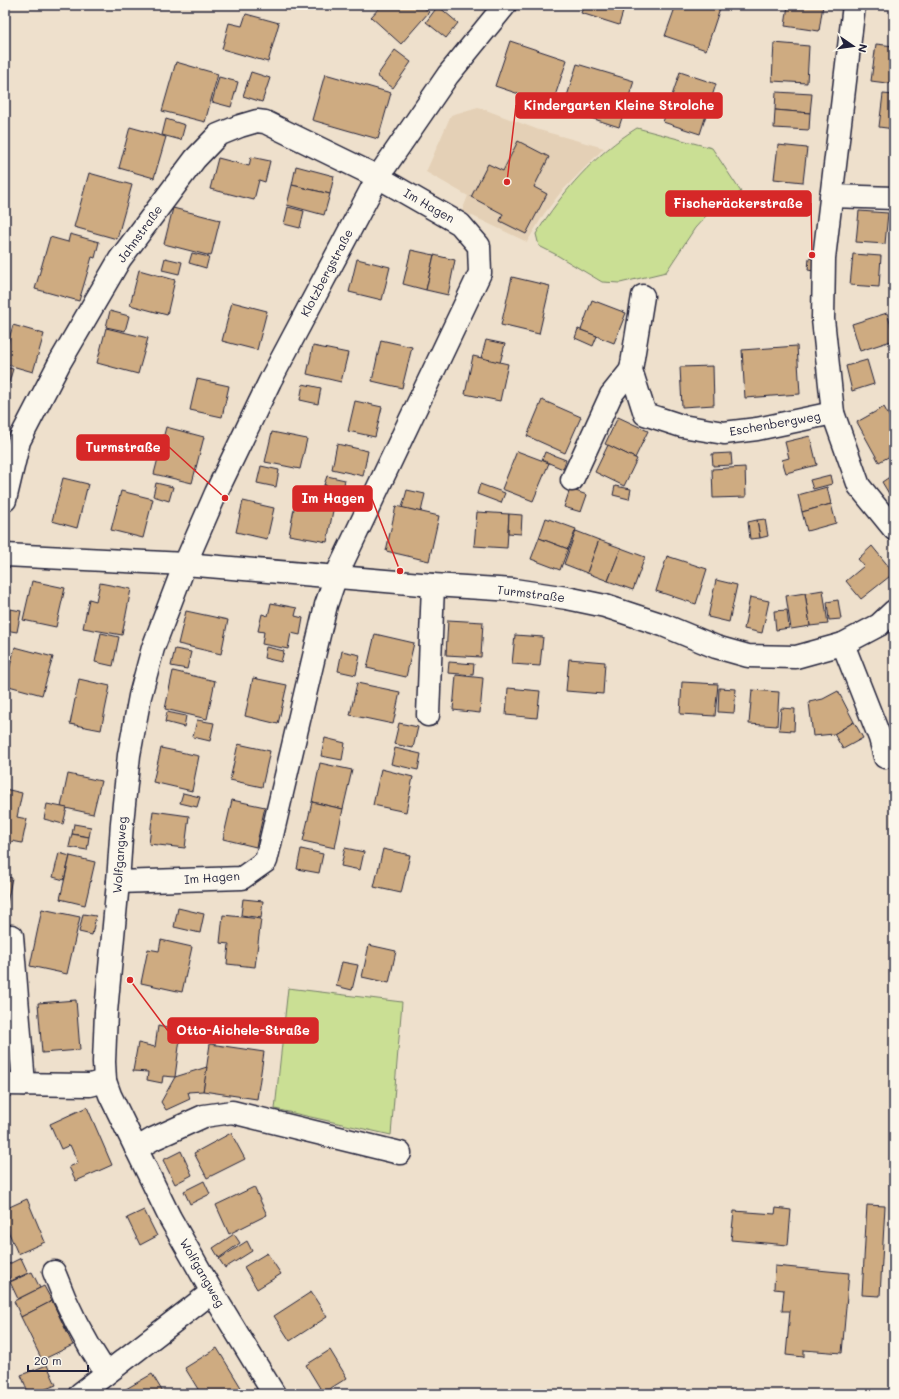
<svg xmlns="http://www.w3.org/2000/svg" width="899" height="1399" viewBox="0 0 899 1399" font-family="Mali,sans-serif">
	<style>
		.built { fill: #e4d0b6 }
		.green { fill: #cadf94; stroke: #768068 }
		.building { fill: #ceab81; stroke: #22223b }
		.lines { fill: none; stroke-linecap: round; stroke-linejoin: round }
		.minor-casing { stroke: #22223b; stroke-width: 25 }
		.minor { stroke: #fbf7ec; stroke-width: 22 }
		.labels { text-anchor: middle; stroke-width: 3.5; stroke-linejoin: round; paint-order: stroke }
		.street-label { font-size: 12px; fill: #22223b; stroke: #fbf7ec }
		.leader { fill: none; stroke: #d62828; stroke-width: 1.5 }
		.callout-dot { fill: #d62828; stroke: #fbf7ec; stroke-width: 1.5 }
		.callout { fill: #d62828; stroke: #d62828; stroke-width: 1.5 }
		.callout-label { font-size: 13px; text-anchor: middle; font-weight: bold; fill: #fff }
	</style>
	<rect width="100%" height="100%" fill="#eee0cc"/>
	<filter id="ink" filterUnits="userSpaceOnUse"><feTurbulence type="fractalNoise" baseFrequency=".025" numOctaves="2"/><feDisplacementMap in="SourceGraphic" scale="8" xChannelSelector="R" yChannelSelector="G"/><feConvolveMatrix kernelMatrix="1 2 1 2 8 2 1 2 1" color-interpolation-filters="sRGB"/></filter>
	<g filter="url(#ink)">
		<polygon class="built" points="478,107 539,130 604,148 561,192 544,214 527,242 462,211 468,196 426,172 451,115"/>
		<g class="green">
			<path d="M637 128 712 148 741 192 715 206 695 228 666 272 620 283 602 282 555 254 539 246 536 234C562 192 595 154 637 128Z"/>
			<polygon points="288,988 402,1002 391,1135 275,1109"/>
		</g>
		<g class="building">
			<polygon points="382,5 421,5 429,12 401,44 371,17"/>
			<polygon points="584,5 625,5 619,25 581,13"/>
			<polygon points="676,5 721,5 706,50 665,36"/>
			<polygon points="788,5 823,5 819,31 785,26"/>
			<polygon points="438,6 458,23 446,38 426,22"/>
			<polygon points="246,14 279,23 268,62 222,49 229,23 242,26"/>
			<polygon points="510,41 567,60 552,105 495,86"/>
			<polygon points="774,43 809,46 807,83 772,81"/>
			<polygon points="876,44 894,46 894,84 871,81"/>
			<polygon points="395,50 411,62 393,88 377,76"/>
			<polygon points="176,62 218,74 205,122 162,111"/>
			<polygon points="577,64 634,81 619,127 563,109"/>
			<polygon points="251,72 270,78 262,102 243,96"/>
			<polygon points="680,72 716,84 700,134 663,122"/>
			<polygon points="325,74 391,93 378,139 312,120"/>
			<polygon points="219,77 238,82 231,107 212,102"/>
			<polygon points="776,92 812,94 810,113 775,110"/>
			<polygon points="883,94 894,95 894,129 879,127"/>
			<polygon points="775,110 810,113 809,130 774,128"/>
			<polygon points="166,119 185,125 181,140 162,135"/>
			<polygon points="130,127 166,137 154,178 119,168"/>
			<polygon points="518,141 549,157 534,187 547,194 526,234 500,221 503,214 471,197 488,164 503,171"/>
			<polygon points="778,145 807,148 803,182 774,179"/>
			<polygon points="251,157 270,161 265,182 259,180 254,200 210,189 218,158 249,166"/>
			<polygon points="296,166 334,176 330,194 292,185"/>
			<polygon points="89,173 132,185 117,239 74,227"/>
			<polygon points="292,185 330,194 324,215 287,205"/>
			<polygon points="288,207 304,211 300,228 284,224"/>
			<polygon points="173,208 220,220 211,256 164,244"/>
			<polygon points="859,211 888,213 885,244 856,242"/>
			<polygon points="70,234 99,242 95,258 92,257 79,301 35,289 50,237 68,242"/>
			<polygon points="411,250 434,255 426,290 403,284"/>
			<polygon points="192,253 209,257 206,268 189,263"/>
			<polygon points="853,254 881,256 879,287 850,285"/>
			<polygon points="434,255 455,260 448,295 426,290"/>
			<polygon points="165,258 182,262 179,274 162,270"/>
			<polygon points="809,258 814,259 813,271 808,270"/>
			<polygon points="357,259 390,267 382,300 349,292"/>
			<polygon points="139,270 175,280 167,315 130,305"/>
			<polygon points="512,277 550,286 539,334 501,325"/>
			<polygon points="592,300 626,313 614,343 581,330"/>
			<polygon points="232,302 267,311 257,350 222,341"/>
			<polygon points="110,311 129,316 125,331 106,327"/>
			<polygon points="887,313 894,336 894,340 860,351 852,324"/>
			<polygon points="13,325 44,334 33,372 5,364 5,353"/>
			<polygon points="106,328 148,338 138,374 97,363"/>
			<polygon points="578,329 597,336 593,346 575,338"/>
			<polygon points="381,340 412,347 402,388 372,381"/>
			<polygon points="486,340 505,344 500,363 481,358"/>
			<polygon points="313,346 348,353 341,382 307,374"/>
			<polygon points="797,346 800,394 745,398 742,350"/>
			<polygon points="473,356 508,364 500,401 465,394"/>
			<polygon points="867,360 874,384 852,391 846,366"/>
			<polygon points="713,366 714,405 682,407 680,367"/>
			<polygon points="5,367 13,369 7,389 5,388"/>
			<polygon points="197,379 229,386 222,417 190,410"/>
			<polygon points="303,384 321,388 318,404 300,400"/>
			<polygon points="542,400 581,417 565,453 527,436"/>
			<polygon points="355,401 382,407 375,437 348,431"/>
			<polygon points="884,407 894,425 894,454 879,462 857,422"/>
			<polygon points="618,417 648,431 635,458 605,444"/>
			<polygon points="166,427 204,437 192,483 154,474"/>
			<polygon points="272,432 307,439 300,469 265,462"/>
			<polygon points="810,436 817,465 786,473 782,460 789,458 785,442"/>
			<polygon points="337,444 368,451 363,476 332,469"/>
			<polygon points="608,445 637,459 624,486 595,472"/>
			<polygon points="517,451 549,463 533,501 502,489"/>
			<polygon points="545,452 566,460 563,469 542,460"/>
			<polygon points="731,453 732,465 713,466 712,454"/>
			<polygon points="261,466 279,470 276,487 257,483"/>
			<polygon points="745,467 746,497 713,498 712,469"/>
			<polygon points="894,474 894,502 882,482"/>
			<polygon points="830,475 832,484 813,489 810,480"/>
			<polygon points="327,476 345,480 343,489 324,485"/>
			<polygon points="63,478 88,484 77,528 52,521"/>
			<polygon points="156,483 173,487 169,501 153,496"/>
			<polygon points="480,484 505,493 501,503 477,494"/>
			<polygon points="324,485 343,489 341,499 322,495"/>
			<polygon points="615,486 631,489 629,499 613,495"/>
			<polygon points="827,487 831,504 802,512 798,495"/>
			<polygon points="570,489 587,495 581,512 564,507"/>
			<polygon points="407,490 425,494 421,512 402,508"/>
			<polygon points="121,491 153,499 143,538 111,530"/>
			<polygon points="297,493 335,500 327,542 289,535"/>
			<polygon points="243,501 274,508 267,539 236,532"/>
			<polygon points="831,504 836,523 807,531 802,512"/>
			<polygon points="396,506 439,516 429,561 386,551"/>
			<polygon points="477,512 509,514 507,548 474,546"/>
			<polygon points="509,514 522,515 521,534 508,533"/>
			<polygon points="546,518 576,529 568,549 539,538"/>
			<polygon points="765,519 768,536 760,538 757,520"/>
			<polygon points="757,520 760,538 750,539 748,522"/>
			<polygon points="576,531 599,540 587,573 564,564"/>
			<polygon points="539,538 568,549 560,570 531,559"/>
			<polygon points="599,540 621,548 608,581 587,573"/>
			<polygon points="872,546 894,573 861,599 846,581 864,566 858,559"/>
			<polygon points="621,548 645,557 633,590 608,581"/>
			<polygon points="667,556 707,569 696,604 656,591"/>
			<polygon points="716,580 737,585 729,622 708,617"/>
			<polygon points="32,581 65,588 56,627 23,620"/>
			<polygon points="100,583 131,589 122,635 83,628 89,599 96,601"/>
			<polygon points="823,590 828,624 810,626 805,593"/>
			<polygon points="805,593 810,626 791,629 786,596"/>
			<polygon points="750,597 769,601 762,633 744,629"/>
			<polygon points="838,600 841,619 829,620 827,602"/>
			<polygon points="271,603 297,608 295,616 303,618 300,635 291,633 288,649 262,644 264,632 258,631 262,614 268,616"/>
			<polygon points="5,608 21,611 17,632 5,630"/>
			<polygon points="787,610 789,628 776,630 774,611"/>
			<polygon points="186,611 228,620 221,654 178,644"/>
			<polygon points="448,620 483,622 481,657 446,655"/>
			<polygon points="101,633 119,637 113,666 95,662"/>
			<polygon points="375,634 414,643 406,677 367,668"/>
			<polygon points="515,635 543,637 540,666 512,664"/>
			<polygon points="15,647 53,657 42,695 5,685"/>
			<polygon points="266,647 284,651 281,662 264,658"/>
			<polygon points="175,649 191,652 187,669 171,666"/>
			<polygon points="342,651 360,655 356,675 338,671"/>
			<polygon points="569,659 605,662 603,694 566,691"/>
			<polygon points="449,662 474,664 473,675 448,673"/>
			<polygon points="173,671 215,681 207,719 165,709"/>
			<polygon points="456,675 483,678 480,713 453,710"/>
			<polygon points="253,678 287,685 278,724 245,716"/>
			<polygon points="79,679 110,686 101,730 70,724"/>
			<polygon points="682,682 718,684 715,716 680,714"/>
			<polygon points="357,683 400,692 393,724 350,715"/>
			<polygon points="508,688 540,691 537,718 506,715"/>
			<polygon points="719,688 736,689 734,713 718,712"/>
			<polygon points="752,690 779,692 777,726 749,724"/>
			<polygon points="838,691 854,722 834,734 813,736 809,702 823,699"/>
			<polygon points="781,708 795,709 794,731 779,730"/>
			<polygon points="167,712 186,716 184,727 165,722"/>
			<polygon points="197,720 214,723 210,741 193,737"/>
			<polygon points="854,722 863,738 843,749 834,734"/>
			<polygon points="399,723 418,727 413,748 394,744"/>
			<polygon points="325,738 345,743 342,760 321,756"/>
			<polygon points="238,744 270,751 262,787 230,780"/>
			<polygon points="161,748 199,756 192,791 153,782"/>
			<polygon points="395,748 421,754 418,770 391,764"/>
			<polygon points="320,763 352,770 343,809 312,802"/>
			<polygon points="381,769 413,777 406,812 373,805"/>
			<polygon points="68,774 101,781 93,814 61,807"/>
			<polygon points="5,789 22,793 17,817 27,819 22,843 12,841 11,844 5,843"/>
			<polygon points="183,793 200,797 197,807 180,803"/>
			<polygon points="232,800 265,807 256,847 223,839"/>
			<polygon points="312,802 343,809 335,848 303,841"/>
			<polygon points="47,804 67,808 63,824 44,819"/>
			<polygon points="153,811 189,816 185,848 149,844"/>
			<polygon points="74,824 91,827 89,837 72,834"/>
			<polygon points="72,834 89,837 87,850 69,847"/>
			<polygon points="345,848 364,852 360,870 341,866"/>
			<polygon points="301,849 323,854 319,873 297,869"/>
			<polygon points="383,849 410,855 401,893 374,887"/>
			<polygon points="59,853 70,856 64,880 53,877"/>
			<polygon points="70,856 95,862 85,905 60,899"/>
			<polygon points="5,876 12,878 5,914"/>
			<polygon points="243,899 263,901 261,918 241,915"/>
			<polygon points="178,908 204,914 200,933 174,927"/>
			<polygon points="42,909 80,917 67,974 30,966"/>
			<polygon points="83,914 96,916 92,935 79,932"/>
			<polygon points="223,915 261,919 255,967 227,964 229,944 220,943"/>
			<polygon points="161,940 192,947 182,992 141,983 148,949 159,951"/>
			<polygon points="369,945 396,951 389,983 362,977"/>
			<polygon points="342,962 358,965 352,990 336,986"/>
			<polygon points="5,986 7,986 8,1019 5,1019"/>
			<polygon points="76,1000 80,1050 42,1053 38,1003"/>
			<polygon points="158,1026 181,1031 175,1077 163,1076 162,1083 147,1080 148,1072 133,1071 138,1043 155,1047"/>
			<polygon points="210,1044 264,1052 257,1099 203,1091"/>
			<polygon points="207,1067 203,1091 188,1092 190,1099 166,1110 161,1102 175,1077"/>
			<polygon points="87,1107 112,1165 76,1181 69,1167 78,1163 70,1145 61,1149 50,1124"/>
			<polygon points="231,1133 245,1159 207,1178 194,1153"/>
			<polygon points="181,1151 192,1175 175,1184 163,1160"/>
			<polygon points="204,1181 210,1194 190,1204 184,1191"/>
			<polygon points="254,1187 267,1215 229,1234 216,1205"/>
			<polygon points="27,1199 45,1242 18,1254 5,1224 5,1209"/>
			<polygon points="867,1205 885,1206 880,1296 862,1295"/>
			<polygon points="776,1208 791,1210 788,1245 731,1240 734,1211 775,1214"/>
			<polygon points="144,1210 157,1236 140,1245 127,1218"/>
			<polygon points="234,1234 240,1243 219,1258 213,1248"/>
			<polygon points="247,1241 252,1251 225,1268 219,1259"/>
			<polygon points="267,1253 281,1274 257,1289 244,1267"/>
			<polygon points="21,1258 28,1273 11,1281 5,1270 5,1266"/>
			<polygon points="775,1266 849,1273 842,1353 804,1350 804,1357 786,1355 790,1311 782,1311 784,1290 774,1289"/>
			<polygon points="32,1272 40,1288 18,1299 10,1282"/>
			<polygon points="44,1286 52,1301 21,1317 14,1301"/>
			<polygon points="311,1292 327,1317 290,1341 274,1316"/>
			<polygon points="52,1301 73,1345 42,1360 21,1317"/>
			<polygon points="217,1348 245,1394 201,1394 185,1368"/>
			<polygon points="330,1350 347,1378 323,1393 306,1365"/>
			<polygon points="47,1365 56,1385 33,1394 29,1394 21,1375"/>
			<polygon points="152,1374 164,1394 120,1394 119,1393"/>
		</g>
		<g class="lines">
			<defs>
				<g id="minor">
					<polyline points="854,5 824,258 823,319 833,413 859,486 894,529"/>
					<polyline points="831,196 894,198"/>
					<polyline points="643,296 631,370 645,414 682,426 724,433 757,429 833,413"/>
					<polyline points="572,480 611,395 631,370"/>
					<polyline points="5,500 19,441 60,362 120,259 195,159 218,135 240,126 257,121 265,122 378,177 460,224 479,246 480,273 336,576 326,605 266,861 242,878 118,882"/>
					<polyline points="5,555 185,564 433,585 514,590 567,598 605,606 663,625 716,647 748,656 796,657 843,644 879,625 894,611"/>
					<polyline points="843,644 880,738 885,757"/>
					<polyline points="428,715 433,585"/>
					<polyline points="12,936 24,1084"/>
					<polyline points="5,1084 90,1085 105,1081"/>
					<polyline points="136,1149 153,1139 204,1116 232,1112 400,1153"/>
					<path d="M54 1272C68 1310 84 1340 106 1373"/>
					<polyline points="80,1394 212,1292"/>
					<polyline points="274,1394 212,1292 170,1218 110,1095 105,1081 104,1062 106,1012 118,882 122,823 129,755 140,696 153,648 185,564 216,493 270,381 378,177 448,75 505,5"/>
				</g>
			</defs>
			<use href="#minor" class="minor-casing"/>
			<use href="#minor" class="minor"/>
		</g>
	</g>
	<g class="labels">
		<g class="street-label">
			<text transform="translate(429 206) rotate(30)" y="4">Im Hagen</text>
			<text transform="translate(140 234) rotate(-54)" y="4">Jahnstraße</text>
			<text transform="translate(327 273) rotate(-62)" y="4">Klotzbergstraße</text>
			<text transform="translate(775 424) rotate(-10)" y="4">Eschenbergweg</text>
			<text transform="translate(531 594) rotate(7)" y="4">Turmstraße</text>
			<text transform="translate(120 855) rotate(-86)" y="4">Wolfgangweg</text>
			<text transform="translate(212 878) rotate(-4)" y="4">Im Hagen</text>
			<text transform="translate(202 1273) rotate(60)" y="4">Wolfgangweg</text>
		</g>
	</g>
	<path class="leader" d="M507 182L516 105M812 255L811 203M225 498L169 447M400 571L372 499M130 980L168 1031"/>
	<g class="callout-dot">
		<circle cx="507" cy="182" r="4"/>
		<circle cx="812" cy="255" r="4"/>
		<circle cx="225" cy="498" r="4"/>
		<circle cx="400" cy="571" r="4"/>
		<circle cx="130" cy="980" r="4"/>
	</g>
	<g class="callout">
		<rect x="516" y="93" width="206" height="25" rx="4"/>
		<rect x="666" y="191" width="145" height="25" rx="4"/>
		<rect x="77" y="435" width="92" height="25" rx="4"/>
		<rect x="293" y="486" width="79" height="25" rx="4"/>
		<rect x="168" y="1018" width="150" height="25" rx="4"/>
	</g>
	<g class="callout-label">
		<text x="619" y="110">Kindergarten Kleine Strolche</text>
		<text x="738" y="208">Fischeräckerstraße</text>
		<text x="123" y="452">Turmstraße</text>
		<text x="333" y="503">Im Hagen</text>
		<text x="243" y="1035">Otto-Aichele-Straße</text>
	</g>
	<rect width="899" height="1399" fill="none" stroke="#fbf7ec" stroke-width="20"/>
	<rect x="10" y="10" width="879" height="1379" fill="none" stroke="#22223b" stroke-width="1.5" filter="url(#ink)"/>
	<g transform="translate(853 46) rotate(103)" stroke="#fbf7ec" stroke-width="3" paint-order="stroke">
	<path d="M0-3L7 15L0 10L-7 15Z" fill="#22223b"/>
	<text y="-6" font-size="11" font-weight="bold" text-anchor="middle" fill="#22223b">N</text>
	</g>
	<path d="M28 1365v6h60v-6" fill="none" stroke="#22223b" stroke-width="2"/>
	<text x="34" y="1365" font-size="12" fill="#22223b" stroke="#fbf7ec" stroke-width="3" paint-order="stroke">20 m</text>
</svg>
